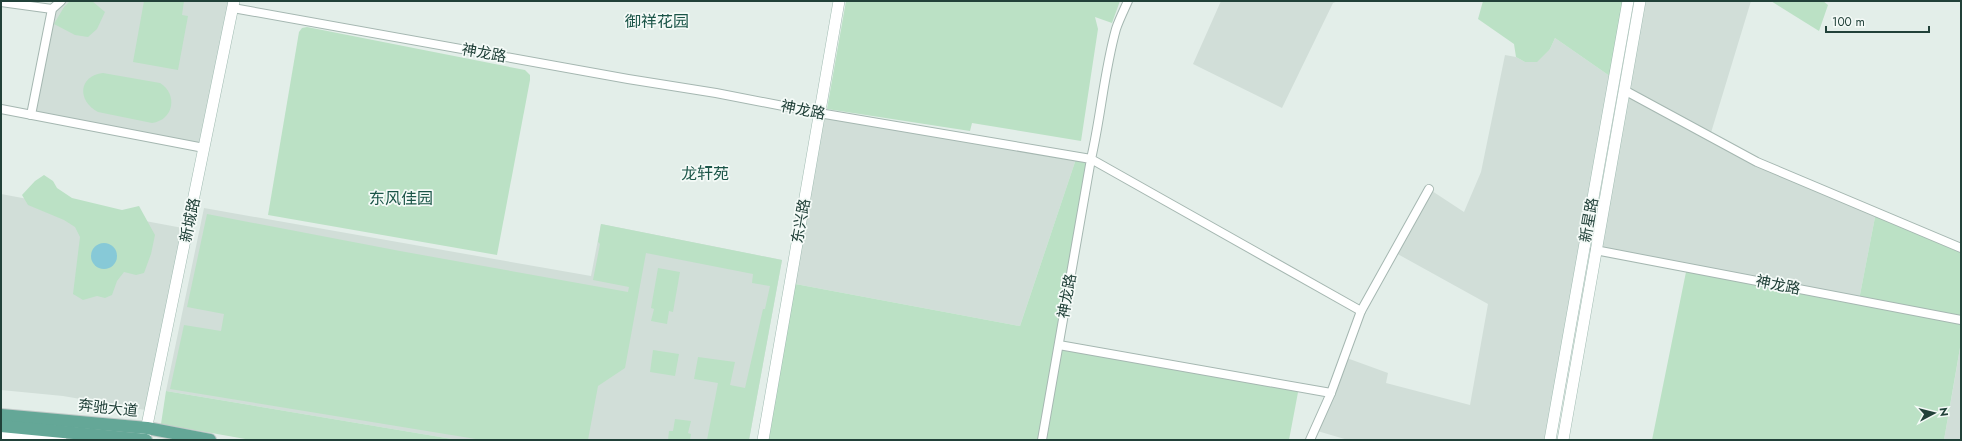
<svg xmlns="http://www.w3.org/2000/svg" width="1962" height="441" viewBox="0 0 1962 441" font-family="Jost,'Noto Sans SC',sans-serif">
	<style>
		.built { fill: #d1ded8 }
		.green { fill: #bbe1c5 }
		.water { fill: #87c9d7 }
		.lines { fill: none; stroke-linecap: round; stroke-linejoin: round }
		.street-casing { stroke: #a5b7b1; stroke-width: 10 }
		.secondary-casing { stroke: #a1bbb2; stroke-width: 12 }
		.primary-casing { stroke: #c1cac8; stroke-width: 14 }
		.street { stroke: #fff; stroke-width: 8 }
		.secondary { stroke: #fff; stroke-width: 11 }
		.primary { stroke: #64a797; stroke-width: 12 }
		.labels { text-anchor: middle; stroke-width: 3.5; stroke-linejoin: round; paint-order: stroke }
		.street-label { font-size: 15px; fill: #214139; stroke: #f4faf7 }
		.neighbourhood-label { font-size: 16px; fill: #1b5548; stroke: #f4faf7 }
	</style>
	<rect width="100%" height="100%" fill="#e3eee9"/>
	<g class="built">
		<polygon points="61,1 234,1 204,148 31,115 52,9"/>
		<polygon points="1221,1 1338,1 1333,3 1282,108 1193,64"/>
		<polygon points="1640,1 1751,1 1710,136 1876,212 1859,300 1595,250"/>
		<polygon points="1555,38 1614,79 1550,440 1348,440 1314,430 1344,357 1388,373 1386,383 1470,405 1488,304 1394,252 1429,189 1464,212 1481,172 1505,55 1516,57 1525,62 1550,49"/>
		<polygon points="819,113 1076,159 1020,326 790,283"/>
		<polygon points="1,194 188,229 151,411 63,396 1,390"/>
		<polygon points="204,208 591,276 601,224 782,260 749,440 458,440 166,391"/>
		<polygon points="1961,342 1961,440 1944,440 1954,383"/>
	</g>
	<g class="green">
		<polygon points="70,1 92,1 105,12 97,29 88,37 75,35 54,24 64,7"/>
		<polygon points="144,1 184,1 182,15 188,16 178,70 133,62"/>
		<polygon points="846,1 1120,1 1112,23 1095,17 1098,29 1081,141 972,123 970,131 827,109"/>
		<polygon points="1483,1 1628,1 1614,79 1555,38 1550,49 1537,62 1525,62 1516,57 1514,44 1478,19"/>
		<polygon points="1771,1 1823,1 1828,5 1819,31"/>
		<polygon points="307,27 525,70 530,75 530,80 497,255 268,215 299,32 302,28"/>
		<path d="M103 73 160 83C178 94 174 120 152 123L98 112C77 101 78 76 103 73Z"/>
		<polygon points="1077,156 1091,159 1059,345 1299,387 1289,440 763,440 790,283 1020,326"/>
		<polygon points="44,175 53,181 57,188 72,198 122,210 139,206 155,235 151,254 144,273 136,275 124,272 117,281 112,295 105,298 97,296 83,300 73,294 80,237 75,227 64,220 28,205 22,195 35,181"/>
		<polygon points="1876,212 1961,248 1961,342 1944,440 1652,440 1687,267 1859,300"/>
		<polygon points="207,214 400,251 628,292 629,287 593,280 600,244 598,242 601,224 782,260 749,440 707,440 718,383 694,379 698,357 735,362 730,385 745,388 763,309 765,309 770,286 752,283 753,274 646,253 625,368 598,386 588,440 482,440 170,389 184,325 221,331 224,314 187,307"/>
		<polygon points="658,268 680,272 673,312 669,311 667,324 651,321 654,309 651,308"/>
		<polygon points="653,350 679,354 675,376 650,372"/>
		<polygon points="166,391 458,440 251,440 161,424"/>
		<polygon points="675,419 691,421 688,433 691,434 690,440 668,440 669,431 673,431"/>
	</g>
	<circle class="water" cx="104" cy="256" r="13"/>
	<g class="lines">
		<defs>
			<g id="street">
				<path d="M1128 1C1124 10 1119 20 1116 29 1104 72 1101 116 1091 159L1361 311"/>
				<polyline points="1,2 52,9"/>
				<polyline points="233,8 628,79 716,93 819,113 1091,159 1042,440"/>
				<polyline points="1624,90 1757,162 1961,248"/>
				<polyline points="1,109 204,148"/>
				<polyline points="31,115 52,9 61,1"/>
				<polyline points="1595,250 1961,320"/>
				<polyline points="1059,345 1331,393 1310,440"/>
				<polyline points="1331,393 1361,311 1429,189"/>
			</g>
			<g id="secondary">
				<polyline points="1,436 61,440"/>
				<polyline points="144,440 234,1"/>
				<polyline points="763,440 839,1"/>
				<polyline points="1550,440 1628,1"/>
				<polyline points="1563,440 1640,1"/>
			</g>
			<g id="primary">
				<polyline points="1,415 147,428 210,440"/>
				<polyline points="1,426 146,440"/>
			</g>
		</defs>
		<use href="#street" class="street-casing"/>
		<use href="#secondary" class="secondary-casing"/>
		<use href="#primary" class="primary-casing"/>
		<use href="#street" class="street"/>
		<use href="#secondary" class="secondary"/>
		<use href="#primary" class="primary"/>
	</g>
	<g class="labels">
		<g class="street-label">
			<text transform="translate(484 53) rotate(10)" y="5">神龙路</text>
			<text transform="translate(803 110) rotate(11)" y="5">神龙路</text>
			<text transform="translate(190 220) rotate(-78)" y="5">新城路</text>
			<text transform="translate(1589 220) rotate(-80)" y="5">新星路</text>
			<text transform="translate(801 221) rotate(-80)" y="5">东兴路</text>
			<text transform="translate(1778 285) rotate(11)" y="5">神龙路</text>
			<text transform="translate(1067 296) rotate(-80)" y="5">神龙路</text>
			<text transform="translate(108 408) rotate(6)" y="5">奔驰大道</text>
		</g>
		<g class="neighbourhood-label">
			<text x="657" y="27">御祥花园</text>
			<text x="705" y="179">龙轩苑</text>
			<text x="401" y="204">东风佳园</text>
		</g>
	</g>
	<rect width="1962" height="441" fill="none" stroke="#214139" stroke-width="4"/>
	<g transform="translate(1934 413) rotate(83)" stroke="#f4faf7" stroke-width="3" paint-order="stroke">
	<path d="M0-3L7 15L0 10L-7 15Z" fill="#214139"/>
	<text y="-6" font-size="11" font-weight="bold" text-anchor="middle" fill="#214139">N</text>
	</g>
	<path d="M1826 26v6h103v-6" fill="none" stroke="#214139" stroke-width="2"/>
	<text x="1832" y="26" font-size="12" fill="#214139" stroke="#f4faf7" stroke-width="3" paint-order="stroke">100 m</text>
</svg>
